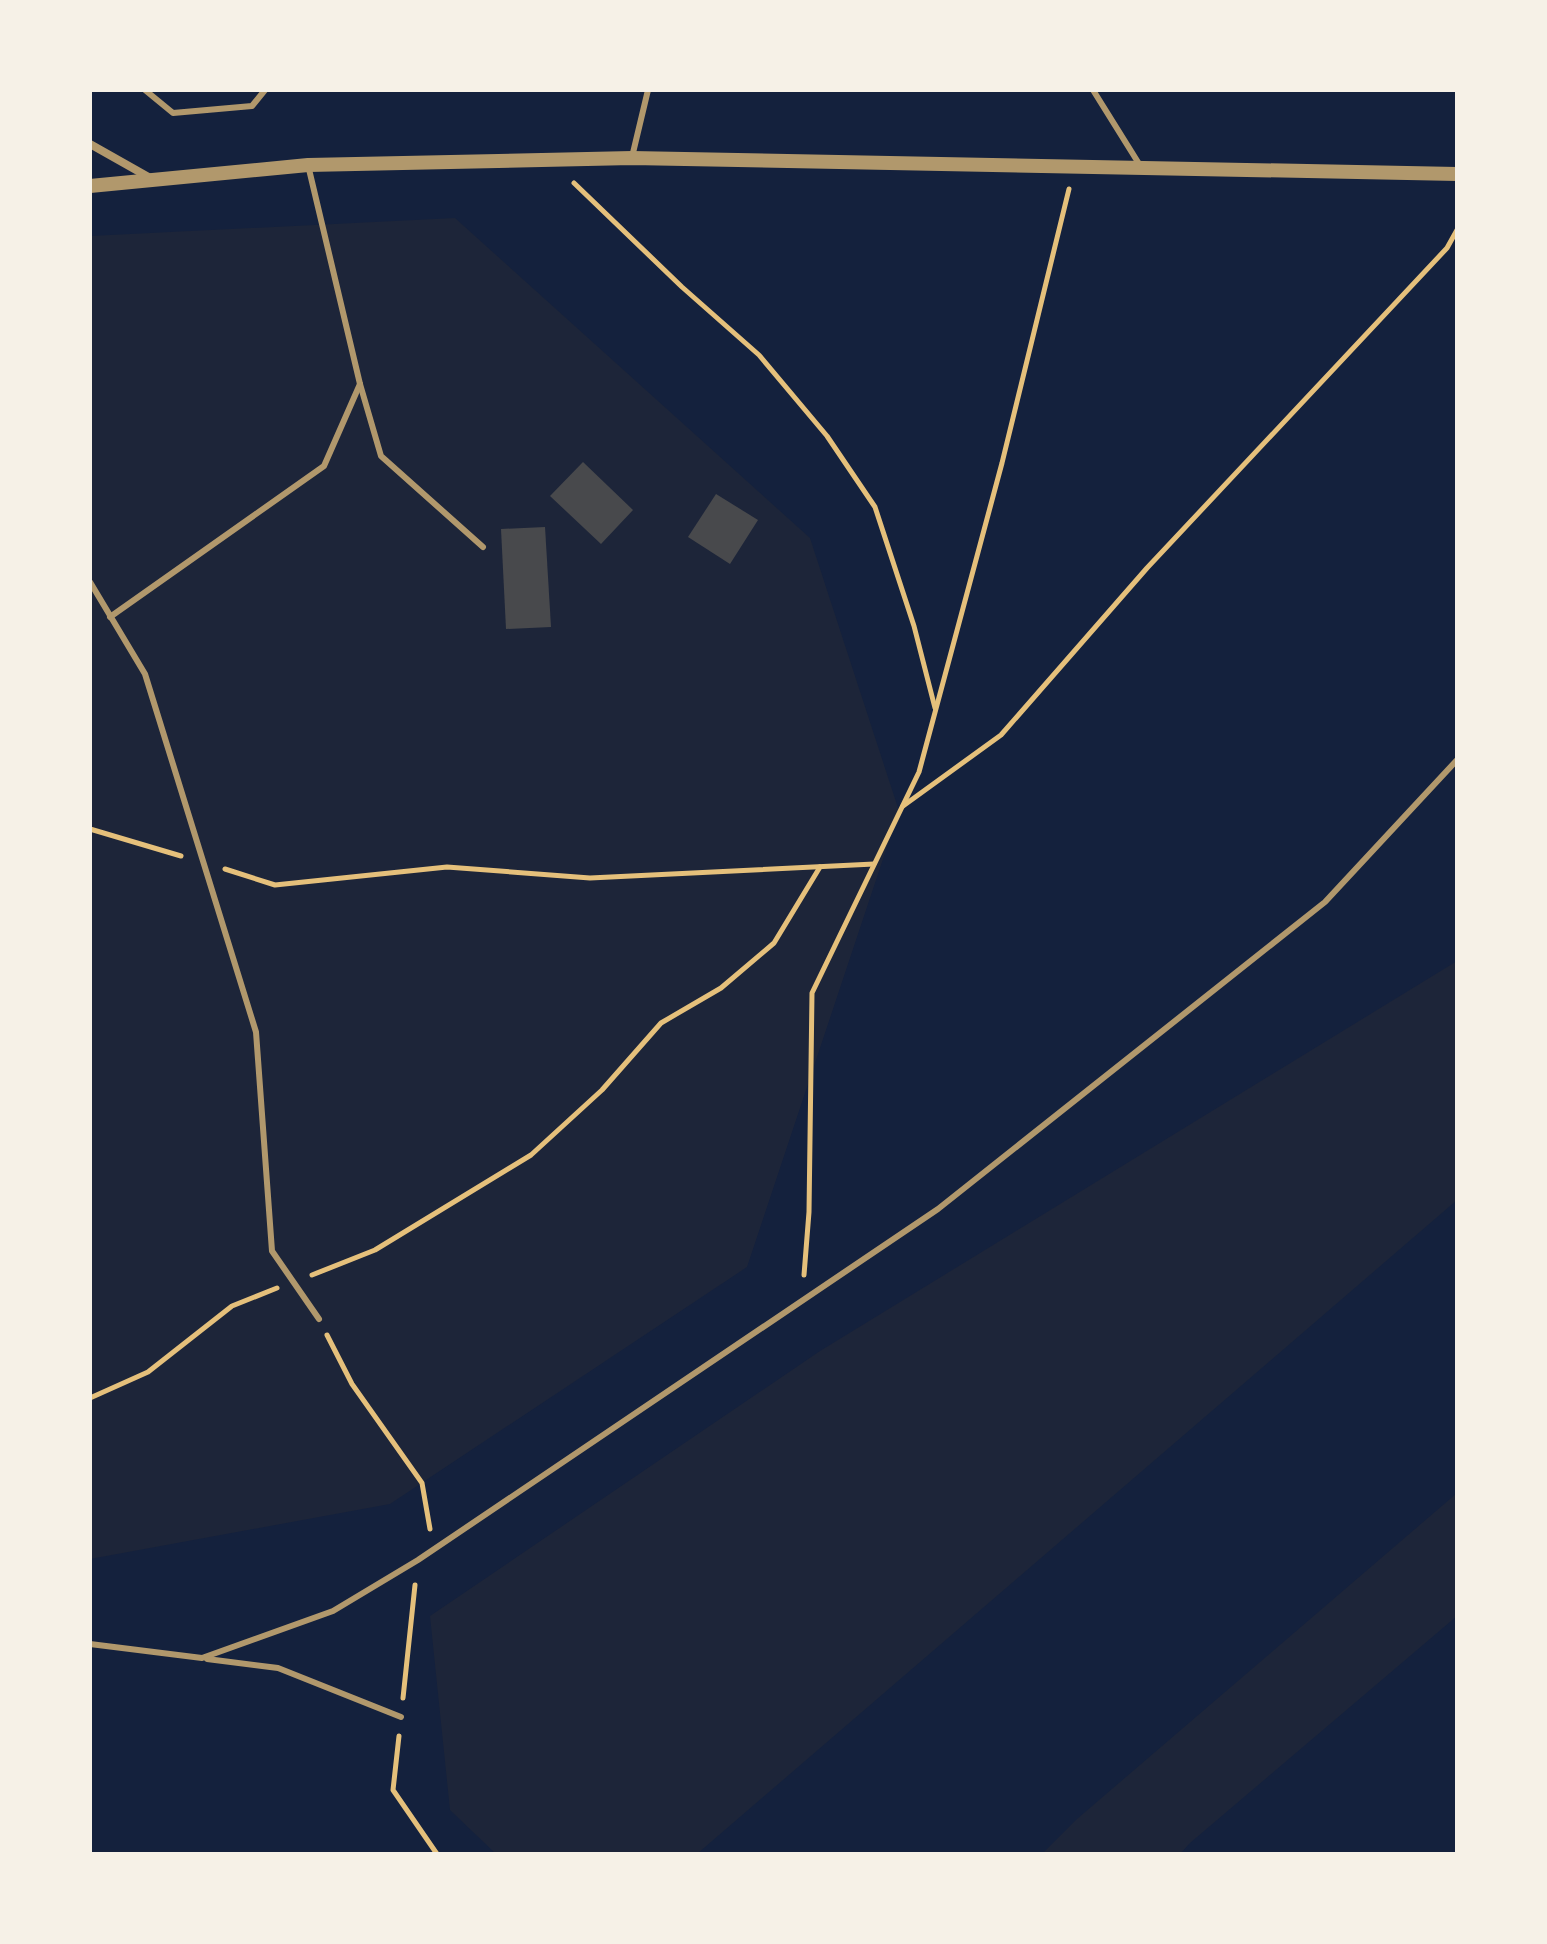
<svg xmlns="http://www.w3.org/2000/svg" width="1547" height="1944" viewBox="0 0 1547 1944" font-family="'DM Sans',sans-serif">
	<style>
		.green { fill: #1d2539 }
		.building { fill: #48494c }
		.lines { fill: none; stroke-linecap: round; stroke-linejoin: round }
		.path { stroke: #e5c07b; stroke-width: 5 }
		.service { stroke: #b1986c; stroke-width: 6 }
		.minor { stroke: #b1986c; stroke-width: 8 }
		.tertiary { stroke: #b1986c; stroke-width: 14 }
	</style>
	<rect width="100%" height="100%" fill="#14213d"/>
	<g class="green">
		<polygon points="455,218 810,538 899,811 747,1267 390,1504 90,1559 90,236"/>
		<polygon points="1457,961 1457,1200 697,1854 496,1854 450,1810 430,1616 820,1351"/>
		<polygon points="1457,1493 1457,1616 1190,1843 1180,1854 1042,1854 1077,1819"/>
	</g>
	<g class="building">
		<polygon points="583,462 633,510 601,544 550,496"/>
		<polygon points="716,494 758,520 730,564 688,537"/>
		<polygon points="545,527 551,627 506,629 501,529"/>
	</g>
	<g class="lines">
		<g class="path">
			<polyline points="574,183 682,287 759,355 827,436 875,507 914,626 935,708"/>
			<polyline points="903,806 1001,735 1147,568 1447,248 1457,230"/>
			<polyline points="90,829 181,856"/>
			<polyline points="225,869 275,885 447,867 590,878 874,864"/>
			<polyline points="312,1275 375,1250 531,1155 602,1090 661,1023 721,988 774,943 820,867"/>
			<polyline points="804,1275 809,1212 812,993 919,772 1002,463 1069,189"/>
			<polyline points="327,1335 352,1384 422,1483 430,1529"/>
			<polyline points="90,1398 148,1372 232,1306 277,1288"/>
			<polyline points="403,1698 415,1585"/>
			<polyline points="399,1736 393,1790 437,1854"/>
		</g>
		<g class="service">
			<polyline points="145,90 173,113 252,106 265,90"/>
			<polyline points="1093,90 1141,167"/>
			<polyline points="632,157 648,90"/>
			<polyline points="308,165 360,384 381,456 483,547"/>
			<polyline points="90,582 145,674 256,1032 272,1251 319,1319"/>
			<polyline points="110,617 324,466 360,384"/>
			<polyline points="90,1644 202,1658 333,1611 418,1560 938,1209 1325,902 1457,760"/>
			<polyline points="207,1659 278,1668 401,1717"/>
		</g>
		<polyline class="minor" points="90,144 152,179"/>
		<polyline class="tertiary" points="90,186 308,165 632,158 1457,174"/>
	</g>
	<rect width="1547" height="1944" fill="none" stroke="#f6f1e7" stroke-width="184"/>
</svg>
